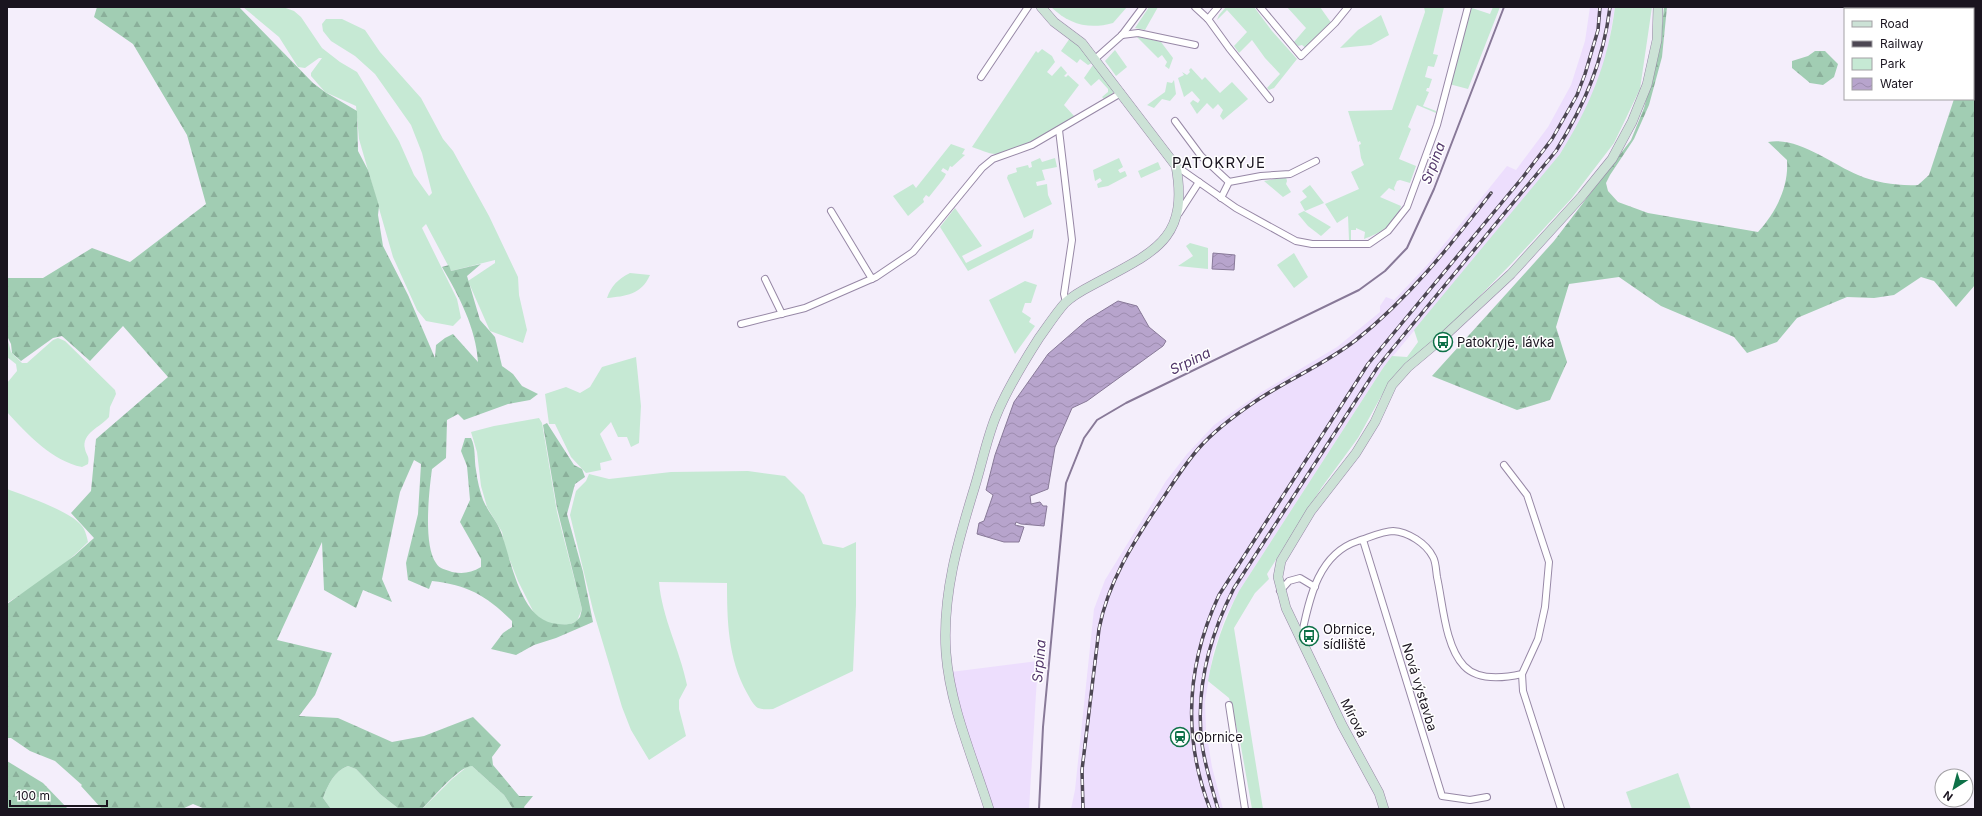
<svg xmlns="http://www.w3.org/2000/svg" width="1982" height="816" viewBox="0 0 1982 816" font-family="Inter,sans-serif">
	<style>
		.built { fill: #eddefd }
		.green { fill: #c6e9d4 }
		.forest { fill: url(#forest-firs) }
		.water { fill: url(#water-waves); stroke: #887998 }
		.lines { fill: none; stroke-linecap: round; stroke-linejoin: round }
		.stream { stroke: #887998; stroke-width: 2 }
		.street-casing { stroke: #9788a6; stroke-width: 8 }
		.secondary-casing { stroke: #9788a6; stroke-width: 10 }
		.street { stroke: #fff; stroke-width: 6 }
		.secondary { stroke: #cce2d6; stroke-width: 9 }
		.rail-casing { stroke: #4d4753; stroke-width: 3.5 }
		.rail { stroke: #fff; stroke-width: 2; stroke-dasharray: 6; stroke-linecap: butt }
		.labels { text-anchor: middle; stroke-width: 3; stroke-linejoin: round; paint-order: stroke }
		.poi-label { font-size: 13px; fill: #1a141f; stroke: #fff; text-anchor: start }
		.street-label { font-size: 13px; fill: #1a141f; stroke: #fff }
		.water-label { font-size: 14px; font-style: italic; fill: #52376a; stroke: #fff }
		.quarter-label { font-size: 15px; letter-spacing: 1px; fill: #1a141f; stroke: #fff }
	</style>
	<defs>
		<pattern id="forest-firs" width="22" height="20" patternUnits="userSpaceOnUse"><rect width="22" height="20" fill="#a1cdb3"/><path d="M5 1l3.5 6h-7zM16 11l3.5 6h-7z" fill="#8aaf9a"/></pattern>
		<pattern id="water-waves" width="16" height="10" patternUnits="userSpaceOnUse"><rect width="16" height="10" fill="#b7a4cc"/><path d="M0 5q4-4 8 0t8 0" fill="none" stroke="#9d8caf"/></pattern>
	</defs>
	<rect width="100%" height="100%" fill="#f4eefb"/>
	<g class="built">
		<polygon points="1590,7 1615,7 1606,58 1595,90 1579,124 1560,154 1538,182 1383,368 1239,591 1225,618 1213,653 1205,702 1206,730 1212,767 1223,809 1071,809 1075,790 1094,609 1105,580 1166,481 1187,454 1214,425 1260,393 1337,347 1380,312 1380,306 1386,297 1394,300 1429,263 1507,166 1516,170 1548,127 1571,85 1585,41"/>
		<polygon points="1038,661 1029,809 993,809 960,711 951,672"/>
	</g>
	<g class="green">
		<polygon points="243,7 283,7 294,11 301,17 322,48 340,62 357,72 399,141 414,175 429,196 432,193 422,153 411,125 375,74 355,56 331,41 323,31 322,24 326,19 342,19 365,30 380,52 421,98 443,139 453,151 489,216 518,277 519,295 527,330 523,343 490,331 468,281 495,263 495,260 451,271 426,224 422,228 457,299 461,318 453,326 426,321 417,310 393,257 359,139 356,106 325,92 311,76 311,73 322,58 319,58 305,68 298,67 279,37"/>
		<path d="M1051 7H1127L1113 23C1088 30 1069 24 1051 7Z"/>
		<polygon points="1149,7 1158,7 1145,30 1135,28"/>
		<polygon points="1226,7 1254,7 1272,31 1297,59 1274,88 1269,90 1267,88 1280,74 1265,58 1252,40 1239,53 1234,46 1247,32 1227,10 1217,20 1219,15"/>
		<polygon points="1287,7 1320,7 1332,24 1308,50 1302,45 1298,46 1294,42 1306,28"/>
		<path d="M1424 7H1444L1433 54 1438 55 1434 67 1428 66 1425 77 1432 79 1429 88H1427L1426 91 1429 92 1423 106 1436 111V113L1417 105 1408 127 1411 129 1399 159 1416 166 1410 183 1400 180 1397 181 1394 188 1395 191 1389 188 1380 197 1401 206C1397 225 1380 233 1364 239L1365 232 1356 228V230H1351V240H1349L1348 216 1337 223 1325 204 1359 189 1351 172 1364 165 1361 158 1359 145 1361 144 1360 141 1358 142 1348 111 1392 110 1425 12Z"/>
		<polygon points="1493,7 1500,7 1468,89 1449,84 1468,16 1472,8 1490,14"/>
		<path d="M1615 7H1652L1640 89 1614 143 1571 199 1512 263 1465 311 1408 363 1388 384 1358 438 1322 487 1267 574 1269 579 1255 593 1234 628 1263 809H1252L1240 741 1229 698 1208 681C1214 648 1224 620 1239 591L1383 368 1392 356 1407 357 1418 342 1414 330 1560 154C1590 106 1608 63 1615 7Z"/>
		<polygon points="1381,15 1389,35 1371,45 1340,48 1358,30"/>
		<polygon points="1136,36 1161,42 1173,58 1169,69 1165,66 1167,62 1162,55 1158,58"/>
		<polygon points="1070,38 1081,47 1113,87 1113,93 1104,99 1102,97 1108,92 1108,89 1099,79 1091,86 1084,78 1093,65 1092,63 1088,65 1080,59 1077,63 1061,51"/>
		<path d="M1042 49 1052 56 1055 62 1047 72 1052 76 1061 66 1067 73 1064 76 1066 77 1068 75 1079 85 1064 105 1075 117C1053 129 1020 152 996 154 988 154 979 149 972 147L1036 51 1038 53Z"/>
		<polygon points="1115,50 1127,67 1116,76 1105,61"/>
		<polygon points="1191,68 1202,80 1205,77 1220,93 1232,82 1248,99 1223,120 1220,116 1223,110 1218,104 1213,109 1207,103 1197,114 1190,103 1193,100 1198,103 1200,100 1192,91 1184,97 1178,78 1184,75 1182,72 1187,75 1190,72 1189,70"/>
		<polygon points="1174,80 1176,94 1170,101 1162,99 1154,108 1147,105 1165,92 1167,82 1172,83"/>
		<polygon points="951,144 965,149 962,154 965,155 952,167 950,166 948,171 943,168 941,171 946,174 944,178 929,197 926,195 923,199 924,202 908,216 893,196 913,184 916,188"/>
		<polygon points="1040,158 1042,162 1055,158 1057,167 1042,170 1045,180 1036,182 1037,186 1047,184 1048,195 1052,204 1024,218 1007,178 1008,175 1017,172 1016,168 1028,165 1029,168 1032,167 1031,162"/>
		<polygon points="1119,158 1123,167 1118,170 1120,173 1125,171 1127,176 1108,186 1098,188 1097,184 1102,181 1100,178 1095,181 1093,170"/>
		<polygon points="1158,162 1161,169 1141,178 1138,171"/>
		<polygon points="1286,177 1287,181 1286,184 1291,192 1283,197 1264,181"/>
		<polygon points="1310,185 1324,203 1305,211 1300,202 1307,197 1302,191"/>
		<polygon points="955,208 982,246 962,256 966,263 1034,229 1032,238 968,271 940,227"/>
		<polygon points="1304,211 1331,227 1321,236 1308,226 1298,214"/>
		<polygon points="1190,243 1208,248 1208,269 1178,266 1193,256 1186,246"/>
		<polygon points="1294,253 1308,277 1294,288 1277,265"/>
		<path d="M630 273 650 275C641 295 626 296 607 298 611 286 618 279 630 273Z"/>
		<polygon points="1025,281 1037,285 1031,303 1025,303 1022,312 1031,318 1029,322 1035,326 1015,354 989,300"/>
		<path d="M7 337 11 352 22 363H27L53 340 58 338 65 341 115 390 116 394 110 407 109 417C101 427 81 433 85 449 86 455 90 456 88 464L82 467C52 461 27 434 7 412V383L17 371 16 364 7 357Z"/>
		<polygon points="636,357 641,406 639,443 631,447 627,437 618,437 611,422 600,434 612,460 600,463 601,470 586,473 571,457 555,424 549,424 545,394 566,387 580,393 590,387 602,367"/>
		<polygon points="539,418 542,423 557,512 582,609 577,621 568,625 552,624 542,620 534,613 518,581 505,548 502,532 487,507 481,486 477,452 471,432 494,426"/>
		<path d="M748 471 785 476 804 495 823 544 843 548 856 542V605L853 671 773 709C768 709 763 710 758 708 753 705 750 698 747 693 728 659 727 621 727 583L659 582C662 618 680 650 687 685L679 700V709L686 736 649 760 631 730 622 707 593 610 570 515 576 491 586 481 589 474 609 479 671 472Z"/>
		<path d="M7 489C25 496 75 512 84 529 86 533 87 538 88 542 65 566 35 586 7 603Z"/>
		<path d="M348 766 356 769 380 794 399 809H331L323 798C328 785 334 771 348 766Z"/>
		<polygon points="468,766 472,766 504,795 513,809 422,809 452,779"/>
		<polygon points="1678,773 1691,809 1632,809 1626,792"/>
	</g>
	<g class="forest">
		<path d="M97 7H239L313 83 325 92 357 111 358 151 368 170 379 206 378 215 383 246 408 295 435 358 436 345 445 338 453 334 478 362C476 328 459 296 442 267L449 265 451 271 481 264 467 276 480 320 495 337 502 366 513 374 522 386 538 394 530 400 508 404 464 420 458 414 447 420 446 458 432 469C429 491 423 545 436 563 439 569 447 570 452 572 463 574 471 573 481 567V559L460 522 470 500 467 466 461 451 465 438H471C476 448 474 459 476 470 477 480 480 491 483 500 488 512 498 522 502 535 512 563 521 622 558 624 567 625 574 625 580 617L582 609 557 508 543 425 547 423 574 465 582 469 585 477 575 484 567 514 583 572 593 622 556 638 534 645 516 655 491 649 503 633 512 627V621C487 596 468 585 432 581L429 589 408 580 406 563 418 514 421 464 414 460 400 492 382 579 392 602 363 590 356 608 324 590 322 542 277 640 332 653 315 695 299 716 338 718 392 742 424 736 473 717 501 745 492 757 493 765 519 796H533L524 807 525 809H513L504 795 472 766C459 766 432 799 422 809H399L380 794 356 769 348 766C334 771 328 785 323 798L331 809H205L193 804 182 809H102L81 786 82 785 55 761 30 751 11 738H7V604L74 556 94 538 71 513 91 491 96 439 168 377 123 326 90 361 62 336 53 338 21 361 12 353 11 344 7 336V278H43L92 248 130 262 206 204 187 135 133 44 94 17Z"/>
		<path d="M1664 7H1667L1662 57 1649 105 1634 139 1610 175 1606 183 1608 191 1618 202 1648 213 1758 232C1776 212 1789 187 1787 160L1768 142C1797 136 1832 164 1858 175 1876 183 1899 186 1918 185L1929 175 1954 99H1973V9H1960L1957 7H1975V285L1956 307 1934 281 1921 277 1894 295 1874 298 1847 297 1797 318 1777 342 1747 353 1734 337 1661 306 1619 277 1569 284 1556 327 1567 362 1550 400 1517 410 1432 376 1554 241 1631 140 1644 108 1660 46Z"/>
		<polygon points="1815,51 1825,51 1838,64 1834,77 1823,85 1810,83 1792,68 1792,61 1808,56"/>
		<polygon points="7,761 43,783 68,809 7,809"/>
	</g>
	<g class="water">
		<polygon points="1213,253 1235,255 1234,270 1212,269"/>
		<polygon points="1118,301 1137,306 1149,327 1166,341 1163,346 1087,401 1072,408 1055,447 1048,489 1030,496 1031,504 1040,502 1043,506 1047,506 1044,526 1021,524 1016,522 1015,525 1024,527 1019,542 1004,542 977,534 979,523 984,521 993,495 986,490 995,455 1014,402 1048,354 1087,320"/>
	</g>
	<g class="lines">
		<polyline class="stream" points="1039,809 1043,727 1066,483 1084,438 1097,420 1126,403 1359,290 1385,271 1407,248 1434,189 1504,7"/>
		<defs>
			<g id="street">
				<polyline points="1195,7 1208,19 1229,48 1270,99"/>
				<polyline points="1260,7 1301,56 1335,23 1348,7"/>
				<polyline points="1208,19 1218,7"/>
				<polyline points="1122,35 1138,33 1195,45"/>
				<polyline points="1095,59 1122,35 1143,7"/>
				<polyline points="981,77 1028,7"/>
				<polyline points="1175,121 1201,156 1229,182"/>
				<polyline points="1059,130 1072,240 1064,294 1066,302"/>
				<polyline points="1176,166 1236,208 1296,241 1312,244 1369,244 1388,231 1407,207 1437,125 1468,7"/>
				<polyline points="1221,198 1229,182 1261,176 1290,174 1316,161"/>
				<polyline points="831,211 872,279"/>
				<polyline points="1179,213 1199,182"/>
				<polyline points="765,279 782,314"/>
				<polyline points="741,324 805,308 876,277 913,252 982,168 993,159 1032,145 1121,93"/>
				<polyline points="1363,540 1442,796 1470,800 1487,797"/>
				<polyline points="1280,591 1289,581 1300,578 1315,587"/>
				<path d="M1301 638C1309 601 1317 554 1358 541 1368 538 1383 531 1393 531 1408 532 1426 543 1433 557 1436 562 1436 571 1437 577 1443 604 1445 646 1464 666 1478 681 1504 678 1522 674L1538 639 1545 607 1549 562 1527 495 1504 465"/>
				<polyline points="1522,674 1523,691 1561,809"/>
				<polyline points="1229,705 1245,809"/>
			</g>
			<g id="secondary">
				<path d="M989 809C973 758 950 706 946 653 942 595 958 541 975 486 982 463 987 438 996 416 1007 389 1023 363 1039 338 1047 327 1056 313 1065 303 1075 293 1089 287 1100 281 1156 251 1189 238 1176 166L1082 43 1054 22 1041 7"/>
				<polyline points="1384,809 1379,793 1342,725 1286,608 1278,577 1281,561 1311,511 1356,453 1375,422 1392,385 1408,367 1439,341 1511,274 1582,196 1612,159 1632,122 1647,85 1657,40 1658,7"/>
			</g>
		</defs>
		<use href="#street" class="street-casing"/>
		<use href="#secondary" class="secondary-casing"/>
		<use href="#street" class="street"/>
		<use href="#secondary" class="secondary"/>
		<defs>
			<g id="rail">
				<path d="M1083 809 1082 770 1099 629C1108 582 1133 543 1159 504 1172 485 1184 465 1199 448 1214 431 1234 416 1253 403 1286 380 1324 365 1356 340 1408 299 1450 246 1491 193"/>
				<path d="M1210 809C1182 736 1186 666 1219 595L1368 364 1523 177 1552 139 1577 95 1585 74 1598 30 1600 7"/>
				<path d="M1218 809C1212 788 1205 766 1202 744 1195 688 1209 637 1234 588L1379 365 1556 151C1585 104 1603 62 1610 7"/>
			</g>
		</defs>
		<use href="#rail" class="rail-casing"/>
		<use href="#rail" class="rail"/>
	</g>
	<defs>
		<symbol id="bus-ring" viewBox="-11 -11 22 22"><circle r="9.5" fill="#fff" stroke="#0e7148" stroke-width="1.5"/><path d="M-5-6H5V4H4V6H2V4H-2V6H-4V4H-5ZM-3.5-4V0h7V-4ZM-3.5 1.2v1.5H-2V1.2ZM2 1.2v1.5H3.5V1.2Z" fill="#0e7148"/></symbol>
		<symbol id="station-ring" viewBox="-11 -11 22 22"><circle r="9.5" fill="#fff" stroke="#0e7148" stroke-width="1.5"/><path d="M-3-6H3Q5-6 5-4V2Q5 4 3 4L4.5 6H3L1.5 4h-3L-3 6H-4.5L-3 4Q-5 4-5 2V-4Q-5-6-3-6ZM-3.5-4v3h7v-3ZM-3.5 1v1.5H-2V1ZM2 1v1.5H3.5V1Z" fill="#0e7148"/></symbol>
	</defs>
	<g fill-rule="evenodd">
		<use href="#bus-ring" x="1432" y="331" width="22" height="22"/>
		<use href="#bus-ring" x="1298" y="625" width="22" height="22"/>
		<use href="#station-ring" x="1169" y="726" width="22" height="22"/>
	</g>
	<g class="labels">
		<g class="poi-label">
			<text x="1457" y="347">Patokryje, lávka</text>
			<text x="1323" y="634">Obrnice,<tspan x="1323" dy="15">sídliště</tspan></text>
			<text x="1194" y="742">Obrnice</text>
		</g>
		<g class="street-label">
			<text transform="translate(1420 687) rotate(73)" y="5">Nová výstavba</text>
			<text transform="translate(1354 718) rotate(63)" y="5">Mírová</text>
		</g>
		<g class="water-label">
			<text transform="translate(1433 163) rotate(-69)" y="5">Srpina</text>
			<text transform="translate(1190 361) rotate(-26)" y="5">Srpina</text>
			<text transform="translate(1039 661) rotate(-85)" y="5">Srpina</text>
		</g>
		<g class="quarter-label">
			<text x="1219" y="168">PATOKRYJE</text>
		</g>
	</g>
	<rect width="1982" height="816" fill="none" stroke="#1a141f" stroke-width="16"/>
	<rect x="1844" y="8" width="130" height="92" fill="#ffffff" stroke="#a3a1a5"/>
	<rect x="1852" y="21" width="20" height="6" fill="#cce2d6" stroke="#a3a1a5"/>
	<text x="1880" y="28" font-size="12" fill="#1a141f">Road</text>
	<rect x="1852" y="41" width="20" height="6" fill="#4d4753" stroke="#a3a1a5"/>
	<text x="1880" y="48" font-size="12" fill="#1a141f">Railway</text>
	<rect x="1852" y="58" width="20" height="12" fill="#c6e9d4" stroke="#a3a1a5"/>
	<text x="1880" y="68" font-size="12" fill="#1a141f">Park</text>
	<rect x="1852" y="78" width="20" height="12" fill="url(#water-waves)" stroke="#a3a1a5"/>
	<text x="1880" y="88" font-size="12" fill="#1a141f">Water</text>
	<g transform="translate(1954 788) rotate(216)"><circle r="19" fill="#ffffff" stroke="#a3a1a5"/>
	<path d="M0-3L7 15L0 10L-7 15Z" fill="#0e7148"/>
	<text y="-6" font-size="11" font-weight="bold" text-anchor="middle" fill="#1a141f">N</text>
	</g>
	<path d="M10 800v6h97v-6" fill="none" stroke="#1a141f" stroke-width="2"/>
	<text x="16" y="800" font-size="12" fill="#1a141f" stroke="#ffffff" stroke-width="3" paint-order="stroke">100 m</text>
</svg>
